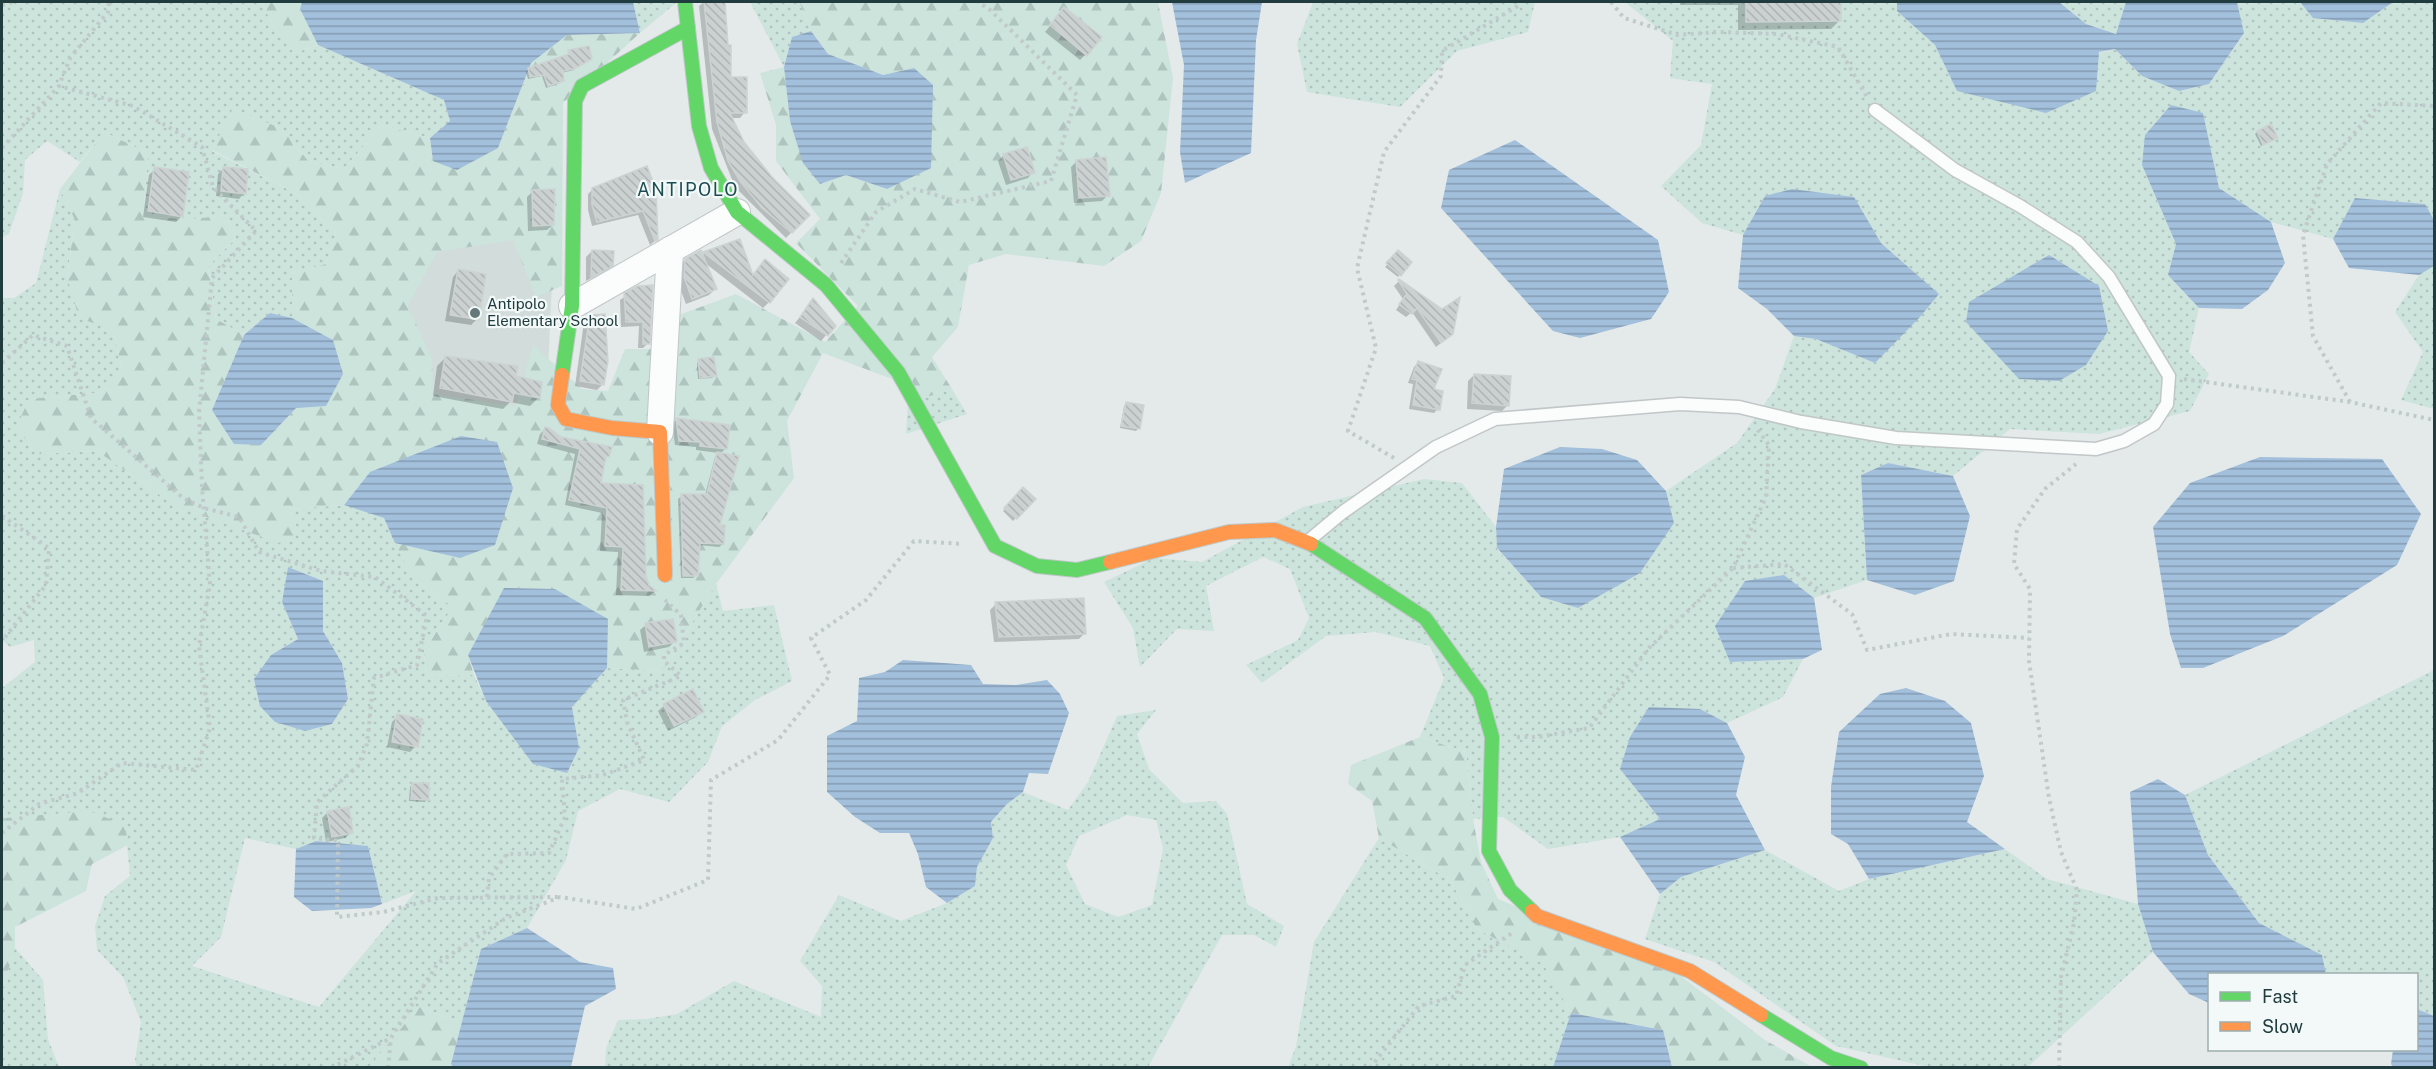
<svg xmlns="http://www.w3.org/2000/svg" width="2436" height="1069" viewBox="0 0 2436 1069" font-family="'Public Sans',sans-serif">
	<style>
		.built { fill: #d1dcdb }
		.grass { fill: url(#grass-dots); fill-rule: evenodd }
		.forest { fill: url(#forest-firs) }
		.water { fill: url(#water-rules) }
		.shadow { fill: #0003 }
		.building { fill: url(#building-back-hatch); stroke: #cdd3d3; stroke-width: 1.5 }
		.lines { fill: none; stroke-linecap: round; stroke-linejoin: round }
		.lane-casing { stroke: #c1c7c7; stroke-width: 15 }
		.street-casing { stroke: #c1c7c7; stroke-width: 28 }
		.fast-casing { stroke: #bfc8c8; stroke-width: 16 }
		.slow-casing { stroke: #bfc8c8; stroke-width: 16 }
		.path { stroke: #c0caca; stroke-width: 4; stroke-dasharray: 3 4.5; stroke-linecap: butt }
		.lane { stroke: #fbfcfc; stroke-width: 12 }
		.street { stroke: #fbfcfc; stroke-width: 26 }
		.fast { stroke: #63d668; stroke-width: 14 }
		.slow { stroke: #ff974d; stroke-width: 14 }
		.poi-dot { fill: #65797b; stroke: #f2f9f8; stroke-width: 2 }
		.labels { text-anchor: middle; stroke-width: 4.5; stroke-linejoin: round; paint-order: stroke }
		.poi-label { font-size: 15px; fill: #203c3f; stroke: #f2f9f8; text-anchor: start }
		.quarter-label { font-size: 18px; letter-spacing: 1.5px; fill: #1b4c52; stroke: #f2f9f8 }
	</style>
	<defs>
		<pattern id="grass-dots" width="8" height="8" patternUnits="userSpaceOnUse" patternTransform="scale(1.5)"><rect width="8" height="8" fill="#cce4dc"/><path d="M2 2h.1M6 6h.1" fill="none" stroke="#afc4be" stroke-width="1.8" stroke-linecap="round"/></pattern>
		<pattern id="forest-firs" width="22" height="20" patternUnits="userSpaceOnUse" patternTransform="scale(1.5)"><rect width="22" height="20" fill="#cce4dc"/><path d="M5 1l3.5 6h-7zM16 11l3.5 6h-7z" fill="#afc4be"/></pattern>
		<pattern id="water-rules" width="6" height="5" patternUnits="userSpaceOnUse" patternTransform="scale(1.5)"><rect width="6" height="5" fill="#a2bfdb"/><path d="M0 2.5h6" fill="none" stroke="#849cb3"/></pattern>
		<pattern id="building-back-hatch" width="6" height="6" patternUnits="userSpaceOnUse" patternTransform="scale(1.5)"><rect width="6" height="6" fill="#cbd1d0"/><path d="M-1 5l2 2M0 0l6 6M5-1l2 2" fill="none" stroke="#aeb4b4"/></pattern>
	</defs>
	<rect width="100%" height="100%" fill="#e4eaea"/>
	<polygon class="built" points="404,212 555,219 546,413 395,407"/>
	<g class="grass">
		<polygon points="2,2 262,2 271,22 294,53 318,45 444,100 450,121 430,138 381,125 344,169 309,162 282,129 212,151 295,193 336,233 326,264 292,273 292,318 270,313 244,335 216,319 208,266 236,238 227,215 193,219 143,217 148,153 104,132 80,162 47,141 25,160 23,193 9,234 2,237"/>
		<polygon points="633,2 677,2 640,33"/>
		<polygon points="750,2 801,2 800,3 811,31 792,37 784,67"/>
		<polygon points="1313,2 1535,2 1528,32 1457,51 1400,107 1307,92 1297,44"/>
		<polygon points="1625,2 1897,2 1897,11 1935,45 1957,91 2115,49 2142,76 2179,91 2209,84 2244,34 2237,2 2300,2 2313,18 2363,23 2393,2 2434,2 2434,220 2424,204 2355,198 2333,239 2271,222 2219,188 2203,113 2142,165 2176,244 2168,275 2199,308 2189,352 2209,374 2190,411 2099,434 2010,429 1953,476 1888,463 1861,475 1867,580 1814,598 1784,575 1730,662 1803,659 1783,697 1727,723 1700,709 1620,769 1660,819 1620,837 1548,849 1503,817 1473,819 1466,752 1420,737 1444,678 1430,646 1376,632 1326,636 1262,683 1246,665 1298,640 1309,618 1290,569 1263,557 1206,586 1214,631 1177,629 1140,667 1133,628 1104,582 1154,558 1202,562 1303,507 1424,479 1462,483 1496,527 1497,549 1541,597 1578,608 1674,523 1666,491 1737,443 1775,389 1794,336 1816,339 1875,363 1939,294 1881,243 1765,196 1743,235 1702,223 1661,186 1701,145 1712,84 1670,78 1673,41"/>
		<polygon points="2059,2 2126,2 2116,34 2086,24"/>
		<path d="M60 189 75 220 67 277 113 330 122 368 107 392 29 399 38 454 97 451 174 505 290 509 344 505 384 518 413 579 453 607 424 650 426 676 474 675 486 701 533 764 567 773 579 748 572 707 607 668 662 671 716 584 723 611 774 605 792 681 755 700 722 726 708 762 669 802 620 789 578 811 566 860 527 928 481 949 462 1023 419 1007 368 1068 137 1067 135 1060 141 1022 123 977 97 950 95 926 105 896 130 876 125 825 6 818 2 821V688L35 662 34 640 10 647 2 640V298H14L36 283ZM288 567 323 581V631L342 663 348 699 332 724 305 731 275 722 271 655 298 639 282 602ZM245 838 296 849 316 841 368 846 382 904 416 891 319 1007 192 966 221 937Z"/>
		<polygon points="2434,266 2434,409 2401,400 2423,352 2395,312 2419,275"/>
		<polygon points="952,389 967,414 906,434 908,403"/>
		<polygon points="2434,670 2434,1016 2417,1009 2416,974 2326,974 2322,955 2259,923 2208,855 2185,795"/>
		<path d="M1156 710 1137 734 1149 769 1183 803 1216 801 1227 814 1247 904 1284 926 1276 947 1254 935H1222L1148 1067 605 1068 606 1048 618 1020 646 1019 677 1014 734 981 821 1017 822 986 800 961 839 895 901 921 947 903 975 886 977 867 993 838 991 823 1007 804 1023 792 1068 810 1088 782 1117 716ZM1127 815 1156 820 1163 849 1152 905 1118 917 1085 904 1066 865 1079 836Z"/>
		<polygon points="1379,838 1450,880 1477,929 1543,963 1571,1013 1553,1067 1288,1068 1296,1046 1314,942"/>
		<polygon points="2005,849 2047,879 2138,904 2153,952 2028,1067 1933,1068 1836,1046 1714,962 1645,939 1660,894 1681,877 1765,850 1839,891 1869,879"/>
		<polygon points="15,948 43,980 48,1039 59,1067 2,1068 2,991"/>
	</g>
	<g class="forest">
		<polygon points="262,2 302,2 300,9 318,45 294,53 271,22"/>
		<polygon points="801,2 1158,2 1173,78 1161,193 1141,241 1104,266 1006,254 969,265 958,327 932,357 952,389 908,403 892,379 823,353 787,421 794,478 716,584 662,671 607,668 607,619 555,589 505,588 468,655 474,675 426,676 424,650 453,607 413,579 395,543 460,558 370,472 344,505 290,509 299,533 279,543 174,505 97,451 38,454 16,428 29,399 106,392 122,368 113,330 79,318 67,277 75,220 60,189 104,132 148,153 143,217 193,219 227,215 236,238 208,266 216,319 244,335 212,410 260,445 296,408 333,340 292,318 292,273 326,264 336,233 295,193 212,150 233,108 282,129 309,162 344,169 381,125 430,138 433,161 498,148 531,63 567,35 640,33 563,103 562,286 536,297 513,240 437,252 408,306 432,359 433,394 516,406 533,345 582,389 608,391 625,349 670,349 676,316 736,294 825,342 858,306 796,243 820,219 776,161 776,125 760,73 784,67 790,121 820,184 846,175 887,189 914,68 883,75 828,54 811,31 800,3"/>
		<polygon points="1420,737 1466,752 1473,819 1481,862 1498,899 1678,974 1765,1040 1812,1067 1672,1067 1663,1030 1571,1013 1543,964 1477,929 1450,880 1379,838 1372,801 1348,784 1351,765"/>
		<polygon points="89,811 125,825 128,845 92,864 86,891 15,927 15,948 2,991 2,821 6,818"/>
		<polygon points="419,1007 462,1023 451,1064 453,1067 368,1068"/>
	</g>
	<g class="water">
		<polygon points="302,2 633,2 640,33 567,35 531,63 498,148 457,170 433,161 430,138 450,121 444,100 318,45 300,9"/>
		<polygon points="1172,2 1262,2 1256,40 1251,153 1185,183 1180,152 1184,65"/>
		<polygon points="1897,2 2059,2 2086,24 2116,34 2126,2 2237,2 2244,33 2209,84 2179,91 2142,76 2115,49 2099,52 2096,91 2046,113 1957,91 1935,45 1897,11"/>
		<polygon points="2300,2 2393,2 2363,23 2313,18"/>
		<polygon points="811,31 828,54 883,75 914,68 933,85 931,168 887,189 846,175 820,184 803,163 790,121 784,67 792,37"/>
		<polygon points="2171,105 2203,113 2219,188 2271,222 2285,263 2268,290 2242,309 2199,308 2168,275 2176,244 2142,165 2145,135"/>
		<polygon points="1515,140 1658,240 1669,292 1651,319 1580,338 1553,331 1441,208 1449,170"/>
		<polygon points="1792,189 1854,197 1881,243 1939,294 1919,318 1875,363 1816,339 1794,336 1767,309 1738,288 1743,235 1765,196"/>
		<polygon points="2355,198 2425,204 2434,220 2434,266 2419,275 2349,268 2333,239"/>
		<polygon points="2049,255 2099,286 2108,331 2086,365 2059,381 2019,379 1966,322 1969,302"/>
		<polygon points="270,313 292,318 333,340 343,374 326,406 296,408 261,445 234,444 212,410 244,335"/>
		<polygon points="461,436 497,442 513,488 495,545 460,558 395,543 384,518 344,505 370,472"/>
		<polygon points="1560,447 1602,449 1637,460 1666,491 1674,523 1640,573 1578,608 1541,597 1497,548 1496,527 1504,469"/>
		<polygon points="2260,457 2382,459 2421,514 2397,565 2283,636 2203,668 2181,668 2170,634 2153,527 2190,483"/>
		<polygon points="1888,463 1953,476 1970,516 1954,581 1915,595 1867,580 1861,475"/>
		<polygon points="288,567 323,581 323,631 342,663 348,699 332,724 305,731 275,722 260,706 254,679 271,655 298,639 282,602"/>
		<polygon points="1784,575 1814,598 1822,650 1803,659 1730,662 1715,626 1745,581"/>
		<polygon points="504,588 555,589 608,619 607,668 572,707 579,748 567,773 533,764 486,701 468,655"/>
		<polygon points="903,660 971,665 983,684 1016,685 1047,680 1060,694 1069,713 1048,774 1029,773 1023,792 1007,804 991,822 993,838 977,867 975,886 947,903 926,887 918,854 909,833 880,833 855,817 827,792 827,736 857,721 859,678 885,672"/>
		<polygon points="1906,688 1945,701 1971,723 1984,776 1967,822 2005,849 1869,879 1848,844 1831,834 1831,787 1839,732 1880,694"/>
		<polygon points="1649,707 1700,709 1727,723 1745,757 1736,795 1765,850 1681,877 1660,894 1620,837 1660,819 1620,769 1630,737"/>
		<polygon points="2158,779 2185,795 2208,855 2259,923 2322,955 2326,974 2210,974 2209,1003 2189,994 2153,952 2138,904 2130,792"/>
		<polygon points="316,841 368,846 382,904 371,908 312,911 294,897 296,849"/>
		<polygon points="527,928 580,962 613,968 616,989 585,1006 571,1067 453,1067 451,1064 481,949"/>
		<polygon points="2417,1009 2434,1016 2434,1067 2393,1067 2391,1064 2393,1050 2416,1050"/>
		<polygon points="1571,1013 1663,1030 1672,1067 1553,1067"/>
	</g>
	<g class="shadow">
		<polygon points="704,2 723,2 730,78 745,112 740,118 731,118 743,143 771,178 808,215 786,238 735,187 712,129 699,6"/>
		<polygon points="1680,2 1839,2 1839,21 1831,29 1738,30 1738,5 1680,5"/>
		<polygon points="1059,15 1086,54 1080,60 1045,32"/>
		<polygon points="569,51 588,61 570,71 561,73 562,80 560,83 546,88 542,76 528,79 526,72 529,69 567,56"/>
		<polygon points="2257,132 2276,138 2261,146 2255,134"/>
		<polygon points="1004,155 1033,172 1028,178 1006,185 998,161"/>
		<polygon points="1077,161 1108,195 1102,201 1074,203 1071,167"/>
		<polygon points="224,168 244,193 239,199 216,196 218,174"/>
		<polygon points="646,168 657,239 650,245 638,215 592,226 588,210 588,194 593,189"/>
		<polygon points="155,169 182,216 176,222 143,217 149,175"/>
		<polygon points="533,191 553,225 547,230 528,231 527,197"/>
		<polygon points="739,241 752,277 769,302 763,308 705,263 715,289 709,295 686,304 678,283 679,266 685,260"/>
		<polygon points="592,251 611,265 605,271 586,281 586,257"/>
		<polygon points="1398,252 1410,262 1398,277 1385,267"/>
		<polygon points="458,271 477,319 471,325 445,321 453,277"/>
		<polygon points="1399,281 1452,334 1436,347 1412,312 1406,317 1396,310 1403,299 1394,286"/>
		<polygon points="639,287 648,343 643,348 638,348 639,326 621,327 620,300"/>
		<polygon points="813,301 834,326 821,341 795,323"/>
		<polygon points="590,316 603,384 597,390 575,386 584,322"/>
		<polygon points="445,358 515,377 539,397 530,406 510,402 503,409 433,396 437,366"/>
		<polygon points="699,361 715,375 712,378 698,379 697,363"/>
		<polygon points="1418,363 1432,391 1438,409 1434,413 1409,409 1413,384 1408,383 1414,367"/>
		<polygon points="1474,375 1508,405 1502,411 1467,409 1468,381"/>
		<polygon points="1126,403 1139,428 1136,431 1120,428 1124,406"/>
		<polygon points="676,420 725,449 720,454 718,526 723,544 719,547 698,545 696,575 693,578 681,578 678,499 682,496 705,495 715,457 719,453 696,450 696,447 675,445 672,424"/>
		<polygon points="545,429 561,439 608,456 604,460 599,485 648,586 654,592 649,596 616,595 618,552 600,551 602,513 565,505 575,454 537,444 540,434"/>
		<polygon points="1023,489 1034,499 1013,521 1003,511"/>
		<polygon points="996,604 1085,633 1079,639 994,642 990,610"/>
		<polygon points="646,625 675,641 669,647 644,652 640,630"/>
		<polygon points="692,691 702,712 696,717 668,731 658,711 664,706"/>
		<polygon points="398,716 416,746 410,752 387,747 392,722"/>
		<polygon points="413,784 427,799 425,802 409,801 410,787"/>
		<polygon points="328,812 351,833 345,838 326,842 322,818"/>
	</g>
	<g class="building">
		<polygon points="704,2 725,2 728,45 731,45 731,77 747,77 747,113 730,113 744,142 772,177 810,215 792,233 762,208 740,181 728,161 717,122"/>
		<polygon points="1746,2 1841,2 1841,21 1746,22"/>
		<polygon points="1064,7 1102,37 1087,56 1050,25"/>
		<polygon points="589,46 592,59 574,69 563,71 564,81 548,86 544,75 530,77 528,68 569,54 568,50"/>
		<polygon points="2271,124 2278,138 2263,145 2257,131"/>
		<polygon points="1027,147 1035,173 1011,180 1003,154"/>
		<polygon points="1106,157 1110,196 1079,198 1076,160"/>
		<polygon points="647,166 656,189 658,240 655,241 643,211 597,222 592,205 592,188"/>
		<polygon points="154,167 189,172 183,217 148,211"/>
		<polygon points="223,167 248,169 246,194 221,191"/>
		<polygon points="555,189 554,225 533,226 532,190"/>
		<polygon points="740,239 753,275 765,259 789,279 770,303 703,252"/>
		<polygon points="592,250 614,251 613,266 593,277 591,277"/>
		<polygon points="701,250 717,289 692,299 684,277 685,259"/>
		<polygon points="1398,250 1412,262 1401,276 1386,263"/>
		<polygon points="458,269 486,274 479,320 450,315"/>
		<polygon points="1399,279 1442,309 1460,297 1453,334 1441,343 1417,308 1412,314 1399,304 1407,294 1398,280"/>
		<polygon points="653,285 650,344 643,344 643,322 626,322 624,293 638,286"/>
		<polygon points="813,298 836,326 828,336 800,317"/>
		<polygon points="605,314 608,361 604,385 580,381 590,315"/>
		<polygon points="445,356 518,366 516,376 542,382 540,398 514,393 512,402 440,388"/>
		<polygon points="714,357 717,376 700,378 698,359"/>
		<polygon points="1418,361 1442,369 1434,389 1443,391 1440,410 1413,405 1417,380 1412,379"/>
		<polygon points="1474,374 1511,376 1509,406 1472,403"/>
		<polygon points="1126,402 1144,405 1140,429 1121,426"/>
		<polygon points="676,418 730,425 727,449 700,446 700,442 679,441"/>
		<polygon points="545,427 549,428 561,437 612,447 609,457 606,456 601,483 643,485 646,576 649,585 656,591 621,590 623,547 605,546 607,508 569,500 580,449 542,439"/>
		<polygon points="717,452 739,456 720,525 725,525 724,544 700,543 698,576 683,576 681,494 707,494"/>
		<polygon points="1023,487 1036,499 1017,519 1004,508"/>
		<polygon points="1084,598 1086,634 999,637 995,602"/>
		<polygon points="673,619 677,642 649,647 645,623"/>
		<polygon points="693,689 704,712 674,726 663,704"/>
		<polygon points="397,714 423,719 418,747 392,742"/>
		<polygon points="412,783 429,783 429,800 411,799"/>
		<polygon points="349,807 353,833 332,837 327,811"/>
	</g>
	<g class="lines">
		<defs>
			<polyline id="lane" points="1308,541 1343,512 1436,447 1495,419 1680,404 1739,407 1801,422 1896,438 2096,449 2124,441 2154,424 2167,404 2169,376 2109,277 2077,242 2020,206 1955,170 1875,110"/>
			<g id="street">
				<polyline points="572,306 737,212"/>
				<polyline points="660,432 670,250"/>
			</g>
			<g id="fast">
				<polyline points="685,2 699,126 711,168 737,212 826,285 898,372 995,546 1037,566 1077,570 1110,562"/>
				<polyline points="562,375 572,306 575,101 582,86 688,28"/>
				<polyline points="1311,544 1425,618 1480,694 1492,737 1489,851 1510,890 1532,911"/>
				<polyline points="1761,1015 1831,1058 1861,1068"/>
			</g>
			<g id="slow">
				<polyline points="562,375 558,405 566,419 612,428 660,432 665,575"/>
				<polyline points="1110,562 1229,532 1275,530 1311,544"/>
				<polyline points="1532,911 1537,916 1690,971 1761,1015"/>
			</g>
		</defs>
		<use href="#lane" class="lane-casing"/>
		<use href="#street" class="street-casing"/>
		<use href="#fast" class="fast-casing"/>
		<use href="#slow" class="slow-casing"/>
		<g class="path">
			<polyline points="1611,2 1624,18 1678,35 1717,32 1777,34 1838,47 1867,97"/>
			<polyline points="2,5 13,2"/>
			<polyline points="2,148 59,86 70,58 108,12 109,2"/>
			<polyline points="841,263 876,212 915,189 960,202 1051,181 1077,95 989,9 978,2"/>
			<polyline points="2,363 33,335 67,346 91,418 183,498 204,508 239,517 259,552 321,571 375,577 427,616 417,665 374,678 367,744 358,766 317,802 314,838 338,841 337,917 383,912 438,898 560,897"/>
			<polyline points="2184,379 2350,402 2434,420"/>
			<polyline points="2350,402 2313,336 2303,235 2327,164 2381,103 2434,106"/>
			<polyline points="1394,458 1348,431 1376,348 1357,268 1384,152 1441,76 1442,51 1518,6 1518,2"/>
			<polyline points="2,516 49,548 46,585 2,641"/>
			<polyline points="1733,568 1784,564 1852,614 1867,650 1951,634 2029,638"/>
			<polyline points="1517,737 1538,737 1589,728 1649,648 1733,568 1766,497 1769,445 1757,429"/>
			<polyline points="2,833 39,804 78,793 122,763 196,770 210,728 199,646 210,584 202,487 199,412 212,278 256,231 213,187 202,147 133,106 59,86"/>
			<polyline points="487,897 489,878 507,854 549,853 565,817 562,779 603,775 644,760 627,722 623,700 681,676 664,661 664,655 684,643 681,615 665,600"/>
			<polyline points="331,1068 391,1038 438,963 506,918 560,897 636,909 708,880 711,780 778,740 830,675 811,638 866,600 914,541 963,544"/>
			<polyline points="388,1068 391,1038"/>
			<polyline points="1370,1068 1419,1006 1456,996 1465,965 1515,931"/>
			<polyline points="2059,1068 2061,977 2074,923 2077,890 2061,852 2049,798 2029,661 2030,589 2014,564 2017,529 2045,489 2076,464"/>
		</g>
		<use href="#lane" class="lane"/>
		<use href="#street" class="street"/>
		<use href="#fast" class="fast"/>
		<use href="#slow" class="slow"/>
	</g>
	<circle class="poi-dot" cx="475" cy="313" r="6"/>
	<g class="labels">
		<g class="poi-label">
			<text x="487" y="309">Antipolo<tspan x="487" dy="17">Elementary School</tspan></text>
		</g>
		<g class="quarter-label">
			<text x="688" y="196">ANTIPOLO</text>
		</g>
	</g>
	<rect width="2436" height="1069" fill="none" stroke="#203c3f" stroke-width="6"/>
	<rect x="2208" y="973" width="210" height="78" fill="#f2f9f8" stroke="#9eadae" stroke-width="1.5"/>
	<rect x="2220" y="992" width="30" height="9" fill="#63d668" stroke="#9eadae" stroke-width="1.5"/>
	<text x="2262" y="1003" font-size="18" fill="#203c3f">Fast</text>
	<rect x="2220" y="1022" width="30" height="9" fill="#ff974d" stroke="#9eadae" stroke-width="1.5"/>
	<text x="2262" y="1033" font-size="18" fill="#203c3f">Slow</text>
</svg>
